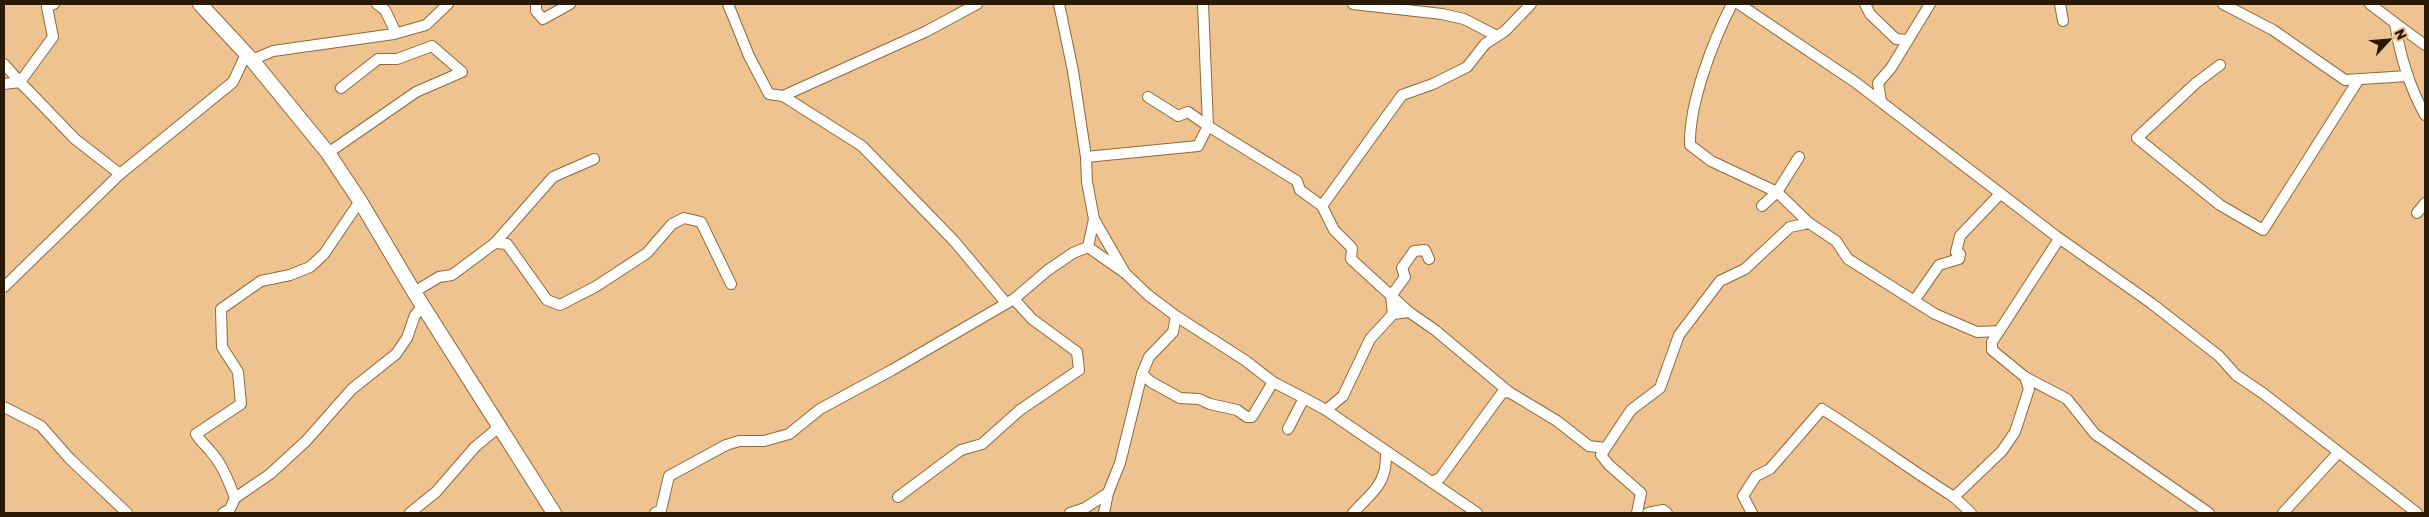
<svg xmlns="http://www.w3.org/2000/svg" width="2429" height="517" viewBox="0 0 2429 517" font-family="Rubik,sans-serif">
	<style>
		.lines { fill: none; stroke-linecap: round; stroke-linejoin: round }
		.street-casing { stroke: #916937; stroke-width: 12 }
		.secondary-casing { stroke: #916937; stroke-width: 16 }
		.street { stroke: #fff; stroke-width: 10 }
		.secondary { stroke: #fff; stroke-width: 14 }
	</style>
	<rect width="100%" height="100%" fill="#efc38f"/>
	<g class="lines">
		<defs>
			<g id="street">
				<polyline points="377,4 385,10 396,33"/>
				<polyline points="536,4 536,11 543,19 570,4"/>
				<polyline points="728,4 749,56 769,94 783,96 925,32 977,4"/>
				<polyline points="1059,4 1073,71 1086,157 1087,182 1094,219 1125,273 1148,295 1176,316 1246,361 1273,382 1304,398"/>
				<polyline points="1203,4 1208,126 1297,181 1300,190 1322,206 1334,230 1352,248 1351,259 1409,312"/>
				<polyline points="1353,4 1442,14 1464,19 1497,36"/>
				<path d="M1732 4C1713 41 1689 103 1690 145L1711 161 1777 192 1809 223"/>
				<polyline points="1739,4 1855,82 2056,236 2151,303 2219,356 2236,375 2264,394 2417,513"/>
				<polyline points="1865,4 1870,14 1896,39 1908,40"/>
				<polyline points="2060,4 2063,21"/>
				<polyline points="2223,4 2273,30 2345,80 2408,76"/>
				<path d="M2370 4 2395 23C2400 56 2409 86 2425 115"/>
				<polyline points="2395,23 2425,45"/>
				<polyline points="252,60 273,51 394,34 426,25 448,4"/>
				<polyline points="4,64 20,82 53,37 47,7 54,4"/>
				<polyline points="2220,65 2196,83 2137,138 2220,205 2263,230 2359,79"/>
				<polyline points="4,84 20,82 75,139 120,174"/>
				<polyline points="783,96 862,146 955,242 1006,303"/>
				<polyline points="1881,101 1878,83 1891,68 1930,4"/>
				<polyline points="328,153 416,92 462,72 432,46 397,59 378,59 341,88"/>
				<polyline points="1086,157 1198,146 1208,126 1188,112 1178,116 1148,97"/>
				<polyline points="1322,206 1402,95 1433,84 1467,67 1485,44 1505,31 1531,4"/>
				<polyline points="1762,206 1777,192 1799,157"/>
				<polyline points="2417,213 2425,203"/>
				<polyline points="495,243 553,177 594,159"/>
				<polyline points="1088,247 1094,219"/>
				<polyline points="4,287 120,174 233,82 246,54"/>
				<polyline points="414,292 439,277 452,275 495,243 507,244 547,300 560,305 595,287 647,253 672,224 684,218 701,222 731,284"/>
				<polyline points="1914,301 1939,265 1959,259 1960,254 1956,252 1960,236 2000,194"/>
				<polyline points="1393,314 1391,296 1405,277 1402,268 1414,251 1425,250 1429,259"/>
				<polyline points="1142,374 1151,382 1180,398 1199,399 1210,404 1237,410 1247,417 1252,417 1273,382"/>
				<polyline points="2025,377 2067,399 2095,434 2209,513"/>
				<polyline points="4,407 41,426 69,458 127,513"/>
				<polyline points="1326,410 1343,396 1370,339 1393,314 1409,312 1435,330 1509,392"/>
				<polyline points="1288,429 1304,398 1326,410 1477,513"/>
				<polyline points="1431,482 1440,478 1502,393 1509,392 1557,421 1589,446 1605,448"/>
				<polyline points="898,497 961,450 982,444 1020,410 1079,370 1077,352 1032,319 1014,299"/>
				<polyline points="1954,497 1971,513"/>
				<polyline points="235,498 270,474 306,441 352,389 396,354 407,338 415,315 423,306"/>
				<path d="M223 513 230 509 235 498C229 482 222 464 211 452 206 445 201 443 196 434L241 404 238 372 222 347 221 309 261 281 290 275 310 267 324 254 360 201"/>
				<polyline points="410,513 436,492 475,447 499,427"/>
				<polyline points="655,513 661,510 669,476 726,445 739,441 764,441 789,434 820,409 892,370 1014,299 1048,270 1073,253 1088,247 1125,273"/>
				<polyline points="1070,513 1085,508 1108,493"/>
				<polyline points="1104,513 1108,493 1120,463 1142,374 1149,357 1173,332 1176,316"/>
				<path d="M1353 513C1373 491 1387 485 1386 452"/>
				<polyline points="1637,513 1641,493 1609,465 1601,455 1631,410 1660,388 1679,335 1720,281 1745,269 1790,227 1809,223 1836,241 1848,259 1935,314 1977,332 1999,331"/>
				<polyline points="1648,513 1663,510 1667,513"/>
				<path d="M1752 513 1743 496 1756 476 1770 469 1822 409C1867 437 1909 469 1954 497L2002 451 2015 432 2029 389 2025 377 1992 350V342L2059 239"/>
				<polyline points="2283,513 2338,453"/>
			</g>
			<polyline id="secondary" points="200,4 252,60 328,153 360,201 414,292 554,513"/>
		</defs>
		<use href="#street" class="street-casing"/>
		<use href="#secondary" class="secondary-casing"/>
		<use href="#street" class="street"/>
		<use href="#secondary" class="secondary"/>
	</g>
	<rect width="2429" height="517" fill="none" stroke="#2a1a05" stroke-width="10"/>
	<g transform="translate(2389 40) rotate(64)" stroke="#efc38f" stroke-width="4" paint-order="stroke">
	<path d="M0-4L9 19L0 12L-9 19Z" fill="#2a1a05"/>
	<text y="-8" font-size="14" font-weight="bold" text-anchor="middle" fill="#2a1a05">N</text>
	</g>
</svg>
